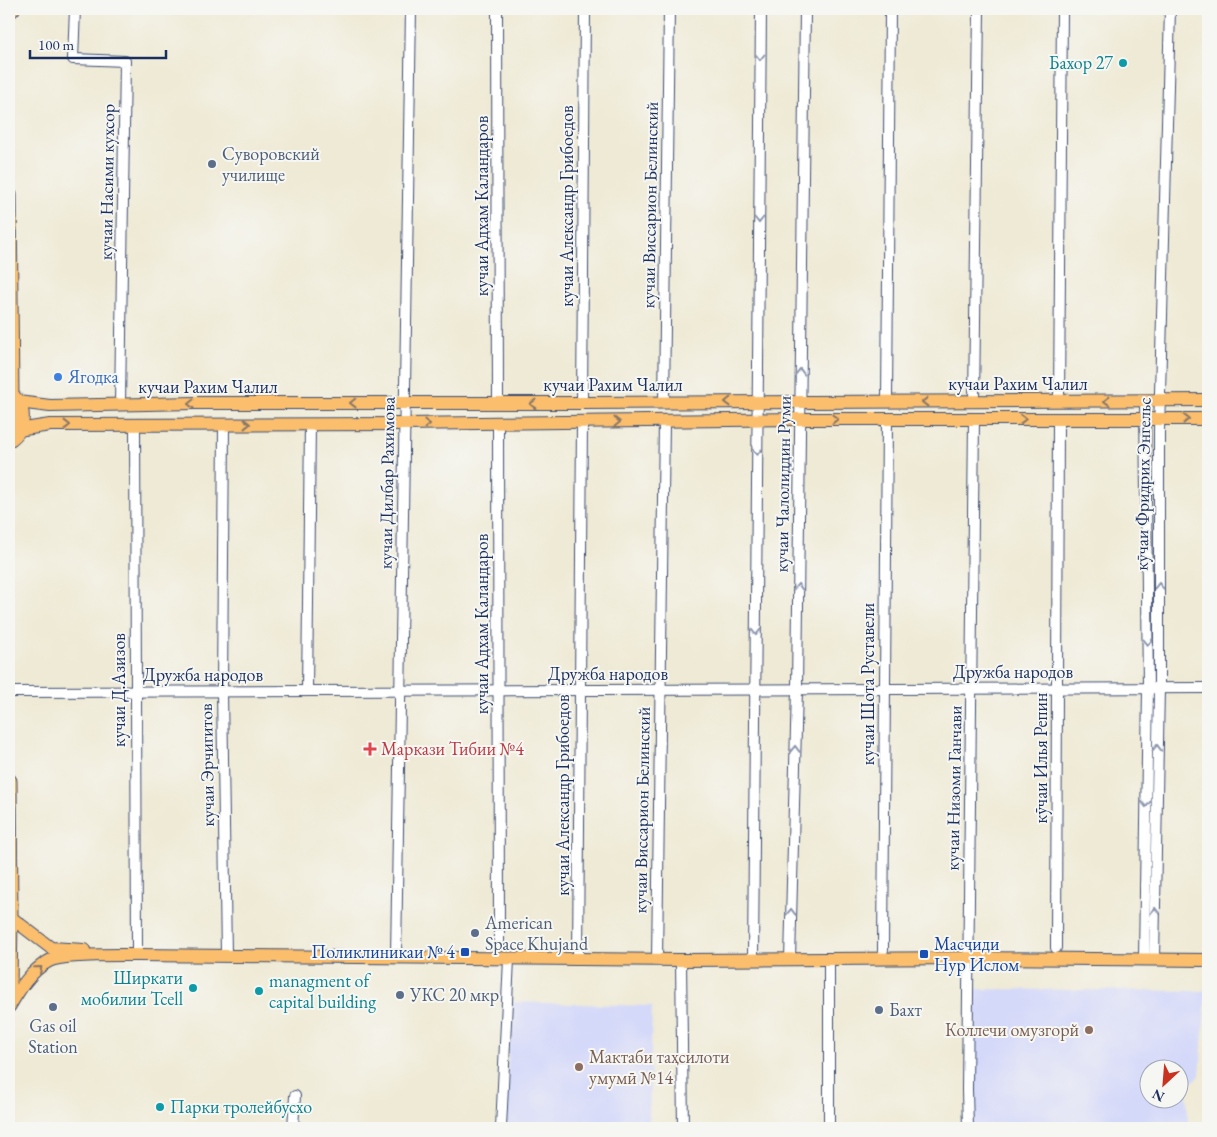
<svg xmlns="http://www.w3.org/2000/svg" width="1217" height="1137" viewBox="0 0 1217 1137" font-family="'EB Garamond',serif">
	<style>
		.built { fill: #d4d8f9; fill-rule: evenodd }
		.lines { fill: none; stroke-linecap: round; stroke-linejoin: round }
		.minor-casing { stroke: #3b4b70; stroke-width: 12 }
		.major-casing { stroke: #3b4b70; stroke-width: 14 }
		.highway-casing { stroke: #3b4b70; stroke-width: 17 }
		.minor { stroke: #fff; stroke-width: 10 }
		.major { stroke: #fabe6d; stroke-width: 12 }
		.highway { stroke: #fabe6d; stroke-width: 15 }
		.oneway { stroke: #8d97ae }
		.oneway2 { stroke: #8a7666 }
		.culture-dot { fill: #0f9aa8; stroke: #f6f6f2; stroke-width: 2 }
		.service-dot { fill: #5c6f8a; stroke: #f6f6f2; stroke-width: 2 }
		.shop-dot { fill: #3f7fe0; stroke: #f6f6f2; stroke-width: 2 }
		.health-dot { fill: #e0444e; stroke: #f6f6f2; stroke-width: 2 }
		.transit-dot { fill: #1a4fb4; stroke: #f6f6f2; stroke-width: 2 }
		.education-dot { fill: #8d6e63; stroke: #f6f6f2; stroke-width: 2 }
		.labels { text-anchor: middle; stroke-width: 4; stroke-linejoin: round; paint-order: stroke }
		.culture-label { font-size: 18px; fill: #0d838f; stroke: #f6f6f2; text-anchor: end }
		.service-label { font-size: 18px; fill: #4e5e75; stroke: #f6f6f2; text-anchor: start }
		.street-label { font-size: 18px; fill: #1b2f5e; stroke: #f6f6f2 }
		.shop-label { font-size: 18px; fill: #366cbe; stroke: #f6f6f2; text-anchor: start }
		.health-label { font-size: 18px; fill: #be3a42; stroke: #f6f6f2; text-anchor: start }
		.transit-label { font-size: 18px; fill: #164399; stroke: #f6f6f2; text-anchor: start }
		.education-label { font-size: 18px; fill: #785e54; stroke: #f6f6f2; text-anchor: end }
	</style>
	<rect width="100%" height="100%" fill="#f6f6f2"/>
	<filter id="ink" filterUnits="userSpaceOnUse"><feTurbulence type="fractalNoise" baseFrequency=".02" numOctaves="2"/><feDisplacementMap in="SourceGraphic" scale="10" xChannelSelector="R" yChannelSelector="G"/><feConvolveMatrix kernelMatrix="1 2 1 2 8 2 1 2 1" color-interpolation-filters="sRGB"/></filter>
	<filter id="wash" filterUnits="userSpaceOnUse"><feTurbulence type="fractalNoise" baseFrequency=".0096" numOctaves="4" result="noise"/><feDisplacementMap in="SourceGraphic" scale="20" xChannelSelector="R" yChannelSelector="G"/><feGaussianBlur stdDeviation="1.12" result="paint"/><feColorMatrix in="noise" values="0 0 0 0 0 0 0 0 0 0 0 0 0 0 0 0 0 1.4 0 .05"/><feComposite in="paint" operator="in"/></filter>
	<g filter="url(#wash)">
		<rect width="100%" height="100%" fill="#efead5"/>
		<g class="built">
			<path d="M975 989 1206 991 1200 1076 1187 1086 1188 1128H972ZM1150 1070H1180V1100H1150Z"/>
			<polygon points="510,1002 652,1006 649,1128 506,1128"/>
		</g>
	</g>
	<g filter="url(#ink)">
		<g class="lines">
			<defs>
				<g id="minor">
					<polyline points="75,9 73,59 125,61 120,405"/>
					<polyline points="497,9 498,404"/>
					<polyline points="1059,401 1062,9"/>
					<polyline points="887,402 890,9"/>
					<polyline points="974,402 979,9"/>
					<polyline points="582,403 585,9"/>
					<polyline points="664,403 669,9"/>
					<polyline points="498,423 499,945"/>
					<polyline points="224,424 222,691 226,955"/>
					<polyline points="135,425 137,955"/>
					<polyline points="307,691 310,424"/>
					<polyline points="9,692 1208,688"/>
					<polyline points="1056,948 1058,419"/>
					<polyline points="883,950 887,419"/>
					<polyline points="396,957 411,9"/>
					<polyline points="578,959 582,422"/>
					<polyline points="1144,959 1148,688 1145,401"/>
					<polyline points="1154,959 1159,688 1159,431 1170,9"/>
					<polyline points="657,960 664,421"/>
					<polyline points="681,960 683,1128"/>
					<polyline points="753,960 761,9"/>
					<polyline points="790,960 797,689 805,9"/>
					<polyline points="293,1128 295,1096"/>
					<polyline points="501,1128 509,959"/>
					<polyline points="829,1128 829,959"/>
					<polyline points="968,1128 967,1090 974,419"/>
				</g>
				<g id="major">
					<polyline points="18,402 50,406 195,403 582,403 1208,400"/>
					<polyline points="18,430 50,425 404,424 800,419 1208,419"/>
					<polyline points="9,916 51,948 84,950"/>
					<path d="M9 1007C19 990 30 971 49 961 62 954 118 955 137 955L681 960 969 958 1208 960"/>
				</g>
				<g id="highway">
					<polyline points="9,11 12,9"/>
					<polyline points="9,195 11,396"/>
					<path d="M9 394C25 405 26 428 9 439"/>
					<polyline points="9,781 10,916 9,988"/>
				</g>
			</defs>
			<use href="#minor" class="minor-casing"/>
			<use href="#major" class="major-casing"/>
			<use href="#highway" class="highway-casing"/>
			<use href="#minor" class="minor"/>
			<use href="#major" class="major"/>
			<use href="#highway" class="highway"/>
		</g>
		<defs><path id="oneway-chevron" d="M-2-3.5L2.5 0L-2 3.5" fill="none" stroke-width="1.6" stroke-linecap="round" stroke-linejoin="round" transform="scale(1.25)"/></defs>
		<g class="oneway">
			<use href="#oneway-chevron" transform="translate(760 57) rotate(90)"/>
			<use href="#oneway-chevron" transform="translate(759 220) rotate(90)"/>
			<use href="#oneway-chevron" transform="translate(800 372) rotate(-89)"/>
			<use href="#oneway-chevron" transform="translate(757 452) rotate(90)"/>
			<use href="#oneway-chevron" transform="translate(1159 586) rotate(-90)"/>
			<use href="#oneway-chevron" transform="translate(798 587) rotate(-89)"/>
			<use href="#oneway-chevron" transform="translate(756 632) rotate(90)"/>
			<use href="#oneway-chevron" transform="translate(1148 642) rotate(89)"/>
			<use href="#oneway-chevron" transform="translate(1157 748) rotate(-89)"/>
			<use href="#oneway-chevron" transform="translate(795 749) rotate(-89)"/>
			<use href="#oneway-chevron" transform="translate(1146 804) rotate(91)"/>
			<use href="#oneway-chevron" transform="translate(1155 911) rotate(-89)"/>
			<use href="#oneway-chevron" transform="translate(791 912) rotate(-89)"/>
		</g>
		<g class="oneway2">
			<use href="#oneway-chevron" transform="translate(1107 401) rotate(180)"/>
			<use href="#oneway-chevron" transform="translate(728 402) rotate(179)"/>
			<use href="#oneway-chevron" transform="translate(925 402) rotate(180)"/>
			<use href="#oneway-chevron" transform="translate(353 403) rotate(179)"/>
			<use href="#oneway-chevron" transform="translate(191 404) rotate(179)"/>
			<use href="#oneway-chevron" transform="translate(533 404) rotate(180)"/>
			<use href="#oneway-chevron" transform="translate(835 419)"/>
			<use href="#oneway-chevron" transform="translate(1023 419)"/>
			<use href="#oneway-chevron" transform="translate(1186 419)"/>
			<use href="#oneway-chevron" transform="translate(617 422) rotate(-1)"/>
			<use href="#oneway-chevron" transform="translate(247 424)"/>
			<use href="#oneway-chevron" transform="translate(427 424) rotate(-1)"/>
			<use href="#oneway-chevron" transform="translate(67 425)"/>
			<use href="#oneway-chevron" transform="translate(39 969) rotate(-41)"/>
		</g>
	</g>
	<g class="culture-dot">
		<circle cx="1123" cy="63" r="5"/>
		<circle cx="193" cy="988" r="5"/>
		<circle cx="259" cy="991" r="5"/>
		<circle cx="160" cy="1107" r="5"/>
	</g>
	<g class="service-dot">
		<circle cx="212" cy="164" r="5"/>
		<circle cx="475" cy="933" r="5"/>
		<circle cx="400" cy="995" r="5"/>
		<circle cx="53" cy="1007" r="5"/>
		<circle cx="879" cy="1010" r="5"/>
	</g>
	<circle class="shop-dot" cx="58" cy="377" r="5"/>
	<path class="health-dot" d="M367.5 741.5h5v5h5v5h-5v5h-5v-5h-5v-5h5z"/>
	<g class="transit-dot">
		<rect x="460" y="947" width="10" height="10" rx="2.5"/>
		<rect x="919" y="949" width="10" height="10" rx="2.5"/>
	</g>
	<g class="education-dot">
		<circle cx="1089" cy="1030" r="5"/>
		<circle cx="579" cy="1067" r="5"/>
	</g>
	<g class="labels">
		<g class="culture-label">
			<text x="1113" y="69">Бахор 27</text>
			<text x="183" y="984">Ширкати<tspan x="183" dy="21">мобилии Tcell</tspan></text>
			<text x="269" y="987" text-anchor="start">managment of<tspan x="269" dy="21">capital building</tspan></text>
			<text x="170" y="1113" text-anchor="start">Парки тролейбусхо</text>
		</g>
		<g class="service-label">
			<text x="222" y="160">Суворовский<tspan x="222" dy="21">училище</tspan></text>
			<text x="485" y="929">American<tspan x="485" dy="21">Space Khujand</tspan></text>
			<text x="410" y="1001">УКС 20 мкр</text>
			<text x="889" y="1016">Бахт</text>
			<text x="53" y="1032" text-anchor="middle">Gas oil<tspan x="53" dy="21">Station</tspan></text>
		</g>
		<g class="street-label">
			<text transform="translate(107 182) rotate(-89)" y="6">кучаи Насими кухсор</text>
			<text transform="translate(650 205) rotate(-89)" y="6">кучаи Виссарион Белинский</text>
			<text transform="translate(482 206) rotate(-90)" y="6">кучаи Адхам Каландаров</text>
			<text transform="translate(567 206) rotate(-90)" y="6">кучаи Александр Грибоедов</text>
			<text x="1018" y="390">кучаи Рахим Чалил</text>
			<text x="613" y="391">кучаи Рахим Чалил</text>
			<text x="208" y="393">кучаи Рахим Чалил</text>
			<text transform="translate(387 483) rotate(-89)" y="6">кучаи Дилбар Рахимова</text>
			<text transform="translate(783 484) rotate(-89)" y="6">кучаи Чалолиддин Руми</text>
			<text transform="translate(1143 484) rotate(-89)" y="6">кӯчаи Фридрих Энгельс</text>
			<text transform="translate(482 624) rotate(-90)" y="6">кучаи Адхам Каландаров</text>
			<text x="1013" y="678">Дружба народов</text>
			<text x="608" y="680">Дружба народов</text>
			<text x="203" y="681">Дружба народов</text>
			<text transform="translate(868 684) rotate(-90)" y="6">кучаи Шота Руставели</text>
			<text transform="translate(119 690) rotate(-90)" y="6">кучаи Д.Азизов</text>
			<text transform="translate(1041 758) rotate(-90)" y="6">кӯчаи Илья Репин</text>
			<text transform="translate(207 765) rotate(-91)" y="6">кучаи Эрчигитов</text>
			<text transform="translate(954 788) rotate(-89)" y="6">кучаи Низоми Ганчави</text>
			<text transform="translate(563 795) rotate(-90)" y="6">кучаи Александр Грибоедов</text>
			<text transform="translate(642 810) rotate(-89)" y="6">кучаи Виссарион Белинский</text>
		</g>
		<g class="shop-label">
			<text x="68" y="383">Ягодка</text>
		</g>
		<g class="health-label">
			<text x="381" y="755">Маркази Тибии №4</text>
		</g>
		<g class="transit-label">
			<text x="934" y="950">Масҷиди<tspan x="934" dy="21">Нур Ислом</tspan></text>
			<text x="455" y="958" text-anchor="end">Поликлиникаи № 4</text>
		</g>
		<g class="education-label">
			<text x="1079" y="1036">Коллечи омузгорй</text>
			<text x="589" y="1063" text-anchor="start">Мактаби таҳсилоти<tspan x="589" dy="21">умумӣ №14</tspan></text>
		</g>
	</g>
	<rect width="1217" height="1137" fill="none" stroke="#f6f6f2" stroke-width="30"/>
	<g transform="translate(1164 1084) rotate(206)"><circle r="24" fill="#f6f6f2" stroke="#9ea6b7"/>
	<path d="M0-4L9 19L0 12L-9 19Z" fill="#c8321e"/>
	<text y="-8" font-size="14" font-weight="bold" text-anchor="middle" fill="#1b2f5e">N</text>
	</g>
	<path d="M30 50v8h136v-8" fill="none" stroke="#1b2f5e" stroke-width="2.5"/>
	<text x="38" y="50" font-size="15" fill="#1b2f5e" stroke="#f6f6f2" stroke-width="4" paint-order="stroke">100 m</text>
</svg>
